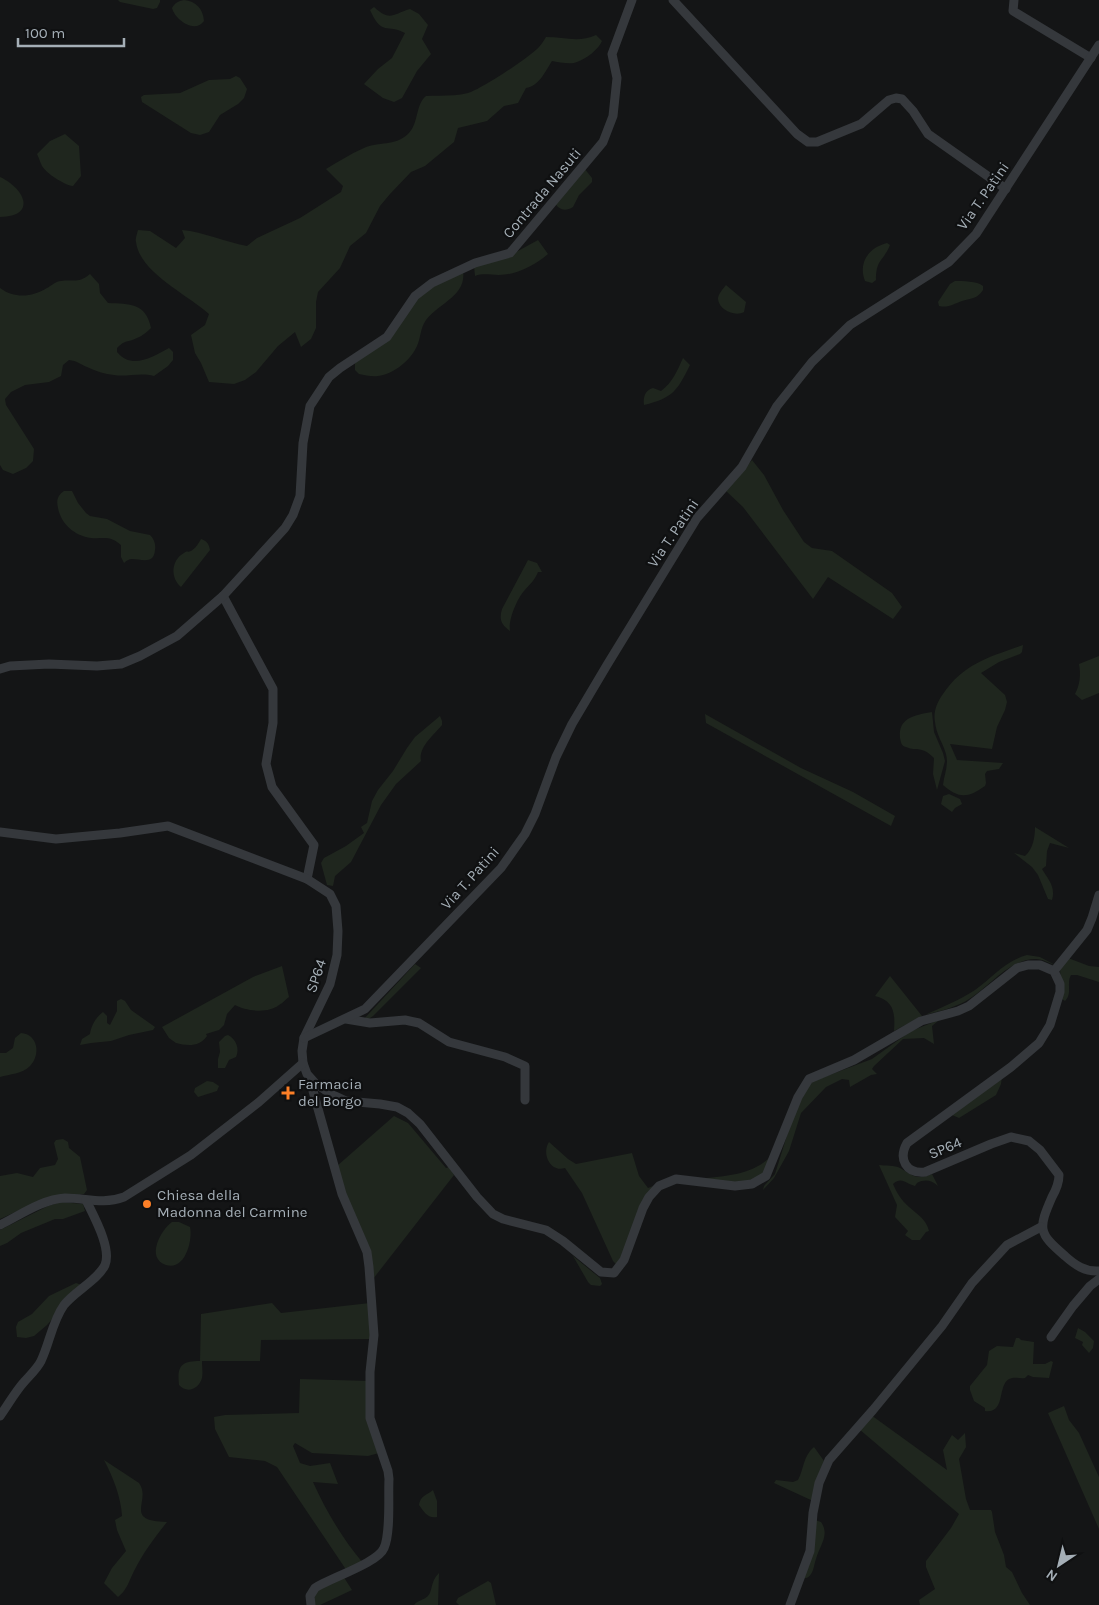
<svg xmlns="http://www.w3.org/2000/svg" width="1099" height="1605" viewBox="0 0 1099 1605" font-family="Karla,sans-serif">
	<style>
		.green { fill: #1f261e }
		.lines { fill: none; stroke-linecap: round; stroke-linejoin: round }
		.minor { stroke: #35383c; stroke-width: 9 }
		.poi-dot { fill: #fc7f27; stroke: #0f1011; stroke-width: 2 }
		.labels { text-anchor: middle; stroke-width: 4.5; stroke-linejoin: round; paint-order: stroke }
		.street-label { font-size: 15px; fill: #a5afb7; stroke: #0f1011 }
		.poi-label { font-size: 15px; fill: #a5afb7; stroke: #0f1011; text-anchor: start }
	</style>
	<rect width="100%" height="100%" fill="#141516"/>
	<g class="green">
		<polygon points="118,0 160,0 160,2 157,8 153,9 120,2"/>
		<path d="M184 0C196 1 203 9 204 21 195 34 175 20 172 8 175 3 178 1 184 0Z"/>
		<path d="M374 7C390 22 393 14 410 9L419 14 428 25 422 39 431 54 417 71 402 98 394 102 383 98 364 84 378 69 392 58 405 33C387 23 382 37 370 10Z"/>
		<path d="M596 35 602 41C599 49 586 59 577 62 571 65 559 62 552 61 545 72 539 86 526 88L518 103 504 106 487 121 458 128 454 142 425 166 411 172 390 194 380 206 366 233 350 246 340 268 318 292 316 302V328L311 339 301 347 295 332 278 346 256 372 245 380 234 384 209 382 201 363 195 353 191 335 205 325 209 314C187 294 140 273 136 242 135 239 137 234 138 230L150 231 176 248 185 238 182 230C204 232 225 242 247 246L257 238 300 218 341 192 343 186 326 169C338 162 350 154 364 148 379 141 394 147 408 134 419 124 415 105 426 96 440 95 454 97 468 93 480 90 530 57 539 47 542 44 544 40 546 37 564 37 579 43 596 35Z"/>
		<polygon points="236,76 240,78 247,89 244,98 238,104 220,115 209,132 200,135 191,133 142,102 141,97 144,95 180,93 209,80 230,79"/>
		<path d="M65 134 79 146 81 176 73 186C64 185 46 173 42 166 40 162 39 158 37 154L50 141Z"/>
		<path d="M584 168 592 178V182L579 195 573 207C565 212 559 210 554 202Z"/>
		<path d="M0 177C24 188 38 216 0 217Z"/>
		<path d="M538 240 548 254C535 265 517 275 499 275 490 275 483 273 475 276L474 266 518 251Z"/>
		<path d="M887 243 890 245C883 262 876 259 876 280L872 283 865 281C858 263 868 248 887 243Z"/>
		<path d="M463 270C467 296 440 302 426 320 420 329 421 337 417 346 411 360 394 374 378 376 372 377 365 375 359 374L355 370V362L384 343 413 302 434 286Z"/>
		<path d="M90 274 99 284 100 293 108 303C130 304 146 303 151 328 147 332 142 336 137 338 127 343 126 339 117 348V352C132 370 152 357 169 348L173 352V360L168 366 154 376C141 372 127 377 114 375 105 374 95 371 87 367 80 364 77 361 69 360L63 365 61 376 49 382 25 385 11 392 5 399 6 405 34 449 33 461 26 468 13 474 3 470 0 465V288C15 299 32 297 47 288 51 286 56 281 61 281 74 279 78 284 90 274Z"/>
		<path d="M955 281C963 281 977 281 983 286V290C977 299 972 298 962 301 953 304 949 308 939 306L938 302 950 284Z"/>
		<path d="M726 285 746 302 744 312C735 317 719 310 718 299 718 294 723 289 726 285Z"/>
		<path d="M683 358 690 365C677 391 673 398 644 405 643 397 645 390 653 388L661 391C673 382 677 371 683 358Z"/>
		<polygon points="752,460 764,475 783,510 804,542 812,548 832,551 892,593 902,607 893,619 828,577 813,599 743,507 726,491"/>
		<path d="M64 491H72L78 503 86 513 90 516 107 519 130 531 150 535C154 539 156 544 155 550 154 565 141 559 132 559 129 559 126 561 124 563L121 557V545C109 535 105 539 91 538 75 536 61 524 58 508 56 500 58 495 64 491Z"/>
		<path d="M201 539C207 541 209 544 210 550L181 587C170 578 171 560 184 553 188 550 187 553 191 551 195 549 199 543 201 539Z"/>
		<path d="M528 560 537 563 542 572H538C535 580 530 584 524 591 517 599 508 620 510 631 501 624 499 620 502 609Z"/>
		<path d="M1023 645 1022 652 1020 654 999 662 981 673 1005 695 1007 702 1005 710 997 727 992 749 950 744 957 760 1003 763 999 769 987 771 985 774 986 783 985 786C968 798 959 799 943 785 944 775 949 765 946 754 943 743 936 734 935 722 933 712 937 702 943 694 964 663 990 657 1023 645Z"/>
		<path d="M1099 656V693L1082 700 1075 694C1080 685 1081 674 1079 664Z"/>
		<path d="M932 712 934 732 943 753 945 761 937 790 933 774 934 758C921 745 918 752 906 747 901 746 901 742 900 738 898 717 916 715 932 712Z"/>
		<polygon points="705,714 801,768 853,792 895,816 891,826 706,723"/>
		<path d="M440 716 442 721V725C434 735 418 747 421 761L396 784 381 805 351 862 335 876 333 886 327 885 321 863 324 858 346 846 364 833 361 827 367 823 372 801 378 790 393 771 407 748 415 737Z"/>
		<polygon points="949,794 960,799 962,804 955,808 952,812 941,804 943,796"/>
		<path d="M1035 827 1069 848 1050 843 1047 851 1046 866 1042 869C1048 879 1056 887 1052 900L1048 899 1038 875 1032 867 1014 853 1025 856C1033 849 1035 837 1035 827Z"/>
		<path d="M1027 955 1040 957 1055 965C1049 963 1042 959 1036 959 1008 959 989 988 966 1001 953 1008 940 1011 925 1015 942 1007 960 1000 975 990 993 977 1005 961 1027 955Z"/>
		<path d="M1068 958 1089 966 1099 967V982L1077 975H1071C1066 984 1073 993 1065 1001L1062 999 1060 969Z"/>
		<polygon points="415,964 421,968 373,1016 367,1020 364,1019"/>
		<path d="M282 966 289 997C286 999 283 1003 279 1005 268 1014 246 1011 235 1005L227 1014 224 1025 219 1030 206 1034 207 1036C200 1047 187 1046 176 1043L169 1038 162 1027 253 977Z"/>
		<path d="M890 976 922 1016 894 1031C895 1014 895 1001 875 996Z"/>
		<path d="M121 999 125 1001 131 1010 155 1027 153 1030 129 1035 111 1041 91 1043 80 1045 82 1039 90 1034C91 1026 96 1017 103 1012L107 1016V1023L110 1025 117 1011V1001Z"/>
		<polygon points="939,1020 932,1026 934,1044 924,1038 903,1039 874,1066 872,1069 877,1074 871,1075 850,1087 849,1080 842,1079 826,1087 801,1113 789,1151 774,1178 763,1190 764,1186 775,1174 794,1113 811,1082 872,1059 911,1031"/>
		<path d="M21 1033C38 1034 41 1055 30 1066 22 1074 10 1074 0 1077V1053H6L13 1048 15 1038Z"/>
		<path d="M228 1035C236 1039 240 1049 236 1057L229 1060 225 1068H218V1059L220 1052 219 1042 225 1036Z"/>
		<polygon points="1002,1076 1001,1084 996,1095 959,1118 952,1115"/>
		<polygon points="207,1081 213,1082 219,1086 217,1091 198,1097 194,1092 195,1088"/>
		<polygon points="394,1116 408,1123 446,1168 449,1167 454,1175 373,1279 341,1185 337,1166"/>
		<polygon points="63,1139 68,1142 69,1148 80,1157 87,1190 84,1194 58,1196 37,1202 0,1219 0,1176 17,1173 33,1177 40,1168 55,1165 58,1159 54,1143 56,1140"/>
		<path d="M549 1142 568 1159 576 1164 632 1153 639 1176 648 1188 653 1186 645 1196 620 1260 616 1264 613 1261 582 1193 565 1168C551 1173 541 1154 549 1142Z"/>
		<path d="M772 1155C769 1161 766 1171 761 1176 748 1188 714 1180 697 1179 723 1176 753 1176 772 1155Z"/>
		<path d="M879 1165C885 1166 895 1165 900 1168 915 1176 914 1180 932 1174L938 1186C931 1180 925 1179 917 1183L915 1186C906 1184 902 1176 893 1184 897 1193 901 1200 909 1207 918 1215 926 1219 929 1231L926 1232 920 1240H912L905 1235 908 1231 895 1217 897 1205Z"/>
		<polygon points="60,1202 83,1204 85,1211 63,1219 55,1219 21,1233 7,1243 0,1246 0,1230 48,1206"/>
		<path d="M172 1222H179L190 1227C193 1240 185 1271 166 1265 145 1258 161 1230 172 1222Z"/>
		<polygon points="573,1256 600,1278 602,1284 600,1286 591,1285 588,1282"/>
		<polygon points="76,1283 82,1285 47,1325 34,1336 26,1338 17,1337 16,1327 18,1322 32,1314 49,1296"/>
		<path d="M272 1303 281 1313 370 1303 372 1339 261 1340 260 1361H202C202 1366 203 1373 202 1378 199 1389 187 1394 179 1385 177 1366 181 1361 200 1361L201 1314Z"/>
		<polygon points="1078,1328 1085,1332 1094,1341 1093,1348 1089,1353 1082,1345 1083,1342 1075,1338"/>
		<path d="M1016 1338H1019L1021 1340 1034 1342 1033 1364H1045L1051 1361 1053 1362 1049 1378 1033 1377 1028 1375 1025 1378C1020 1379 1015 1376 1009 1379 997 1386 1006 1414 985 1411V1408L974 1401 970 1390V1386L987 1365 989 1351 997 1346 1013 1347Z"/>
		<path d="M300 1379 369 1381 379 1453 368 1456 312 1453 295 1443 293 1446 300 1463 310 1466 330 1463 338 1484 313 1482C326 1511 342 1538 363 1563L347 1571 277 1467 265 1461 229 1457 215 1429 214 1417 225 1415 299 1413Z"/>
		<polygon points="1064,1406 1069,1420 1079,1433 1099,1477 1099,1529 1048,1413"/>
		<polygon points="871,1415 947,1470 943,1450 952,1435 958,1440 965,1433 966,1447 959,1459 966,1499 970,1510 991,1510 992,1512 995,1532 1004,1555 1006,1567 1012,1572 1022,1593 1030,1605 920,1605 919,1600 935,1589 926,1567 926,1561 951,1528 959,1514 859,1429"/>
		<path d="M814 1447 824 1461 817 1479 813 1501 774 1483 776 1480 793 1482 798 1480C804 1469 803 1456 814 1447Z"/>
		<path d="M104 1460 139 1483C152 1501 122 1521 167 1522 155 1537 143 1553 134 1571 129 1581 127 1590 118 1597L104 1583 112 1568 126 1551 117 1530 115 1520 122 1516C121 1497 113 1477 104 1460Z"/>
		<path d="M433 1490 437 1501V1517C428 1519 424 1512 419 1505 420 1496 427 1495 433 1490Z"/>
		<path d="M815 1520 821 1522C830 1535 820 1545 816 1559 814 1564 814 1570 811 1574 809 1578 806 1578 801 1579Z"/>
		<path d="M439 1573 438 1605H414C418 1600 424 1600 428 1596 433 1590 430 1582 439 1573Z"/>
		<path d="M343 1576 352 1590 320 1605H314C312 1585 327 1584 343 1576Z"/>
		<polygon points="488,1581 491,1583 496,1605 459,1605 456,1602 458,1598"/>
	</g>
	<g class="lines">
		<g class="minor">
			<polyline points="673,0 797,134 808,142 817,142 861,124 889,100 896,98 902,99 913,111 928,134 1006,189"/>
			<polyline points="1014,0 1013,11 1091,58"/>
			<polyline points="223,596 273,689 273,723 266,764 272,787 314,845 307,879"/>
			<polyline points="0,669 10,666 49,664 97,666 121,664 140,656 177,636 223,596 285,528 293,515 300,496 303,443 310,406 329,377 340,368 387,337 415,296 432,283 475,263 510,253 603,142 613,116 617,78 612,54 632,0"/>
			<path d="M0 832 56 839 120 833 168 826 307 879 330 894 336 906 338 931 337 955 330 984 304 1038 302 1051 303 1063 307 1074 315 1083 331 1094 346 1101 380 1104 397 1107 408 1113 420 1124 477 1197 493 1214 503 1219 546 1230 563 1241 601 1272 614 1273 624 1260 643 1208 649 1197 659 1186 676 1179 735 1186 752 1184 766 1176 798 1097 809 1079 854 1060 921 1021 958 1011 969 1006 1017 968 1028 965H1040L1054 971 1060 984V992L1050 1025 1039 1043 1011 1067 907 1143C898 1159 906 1174 925 1172L991 1144 1011 1137 1029 1141 1040 1150 1059 1175C1059 1184 1056 1190 1052 1197 1038 1229 1038 1233 1065 1256 1075 1265 1085 1272 1099 1271"/>
			<polyline points="1054,971 1087,930 1092,918 1099,895"/>
			<polyline points="346,1019 370,1023 405,1020 419,1023 449,1042 505,1057 525,1066 525,1100"/>
			<polyline points="304,1038 365,1009 501,868 525,834 535,814 556,757 572,724 607,665 697,518 742,467 777,406 812,362 850,325 949,262 976,234 1099,45"/>
			<path d="M0 1225C20 1215 43 1199 65 1198 87 1198 102 1205 124 1197L191 1155 259 1102 303 1063"/>
			<polyline points="1051,1337 1073,1306 1090,1286 1099,1279"/>
			<path d="M0 1416C8 1405 15 1392 24 1382 30 1375 37 1369 41 1361 50 1342 52 1322 64 1305 75 1291 98 1280 105 1265 112 1248 93 1215 86 1200"/>
			<path d="M311 1605 310 1596 315 1588C330 1578 378 1563 384 1548 391 1533 388 1496 389 1479L388 1471 370 1418V1372L374 1335 369 1267 367 1252 342 1194 313 1091 315 1083"/>
			<polyline points="790,1605 810,1551 813,1513 819,1483 829,1460 873,1410 942,1326 972,1283 1007,1245 1041,1227"/>
		</g>
	</g>
	<g class="poi-dot">
		<path d="M285.5 1085.5h5v5h5v5h-5v5h-5v-5h-5v-5h5z"/>
		<circle cx="147" cy="1204" r="5"/>
	</g>
	<g class="labels">
		<g class="street-label">
			<text transform="translate(542 193) rotate(-50)" y="5">Contrada Nasuti</text>
			<text transform="translate(983 196) rotate(-55)" y="5">Via T. Patini</text>
			<text transform="translate(673 533) rotate(-56)" y="5">Via T. Patini</text>
			<text transform="translate(470 878) rotate(-48)" y="5">Via T. Patini</text>
			<text transform="translate(316 976) rotate(-71)" y="5">SP64</text>
			<text transform="translate(945 1148) rotate(-23)" y="5">SP64</text>
		</g>
		<g class="poi-label">
			<text x="298" y="1089">Farmacia<tspan x="298" dy="17">del Borgo</tspan></text>
			<text x="157" y="1200">Chiesa della<tspan x="157" dy="17">Madonna del Carmine</tspan></text>
		</g>
	</g>
	<g transform="translate(1059 1565) rotate(215)" stroke="#0f1011" stroke-width="4" paint-order="stroke">
	<path d="M0-4L9 19L0 12L-9 19Z" fill="#a5afb7"/>
	<text y="-8" font-size="14" font-weight="bold" text-anchor="middle" fill="#a5afb7">N</text>
	</g>
	<path d="M18 38v8h106v-8" fill="none" stroke="#a5afb7" stroke-width="2.5"/>
	<text x="25" y="38" font-size="15" fill="#a5afb7" stroke="#0f1011" stroke-width="4" paint-order="stroke">100 m</text>
</svg>
